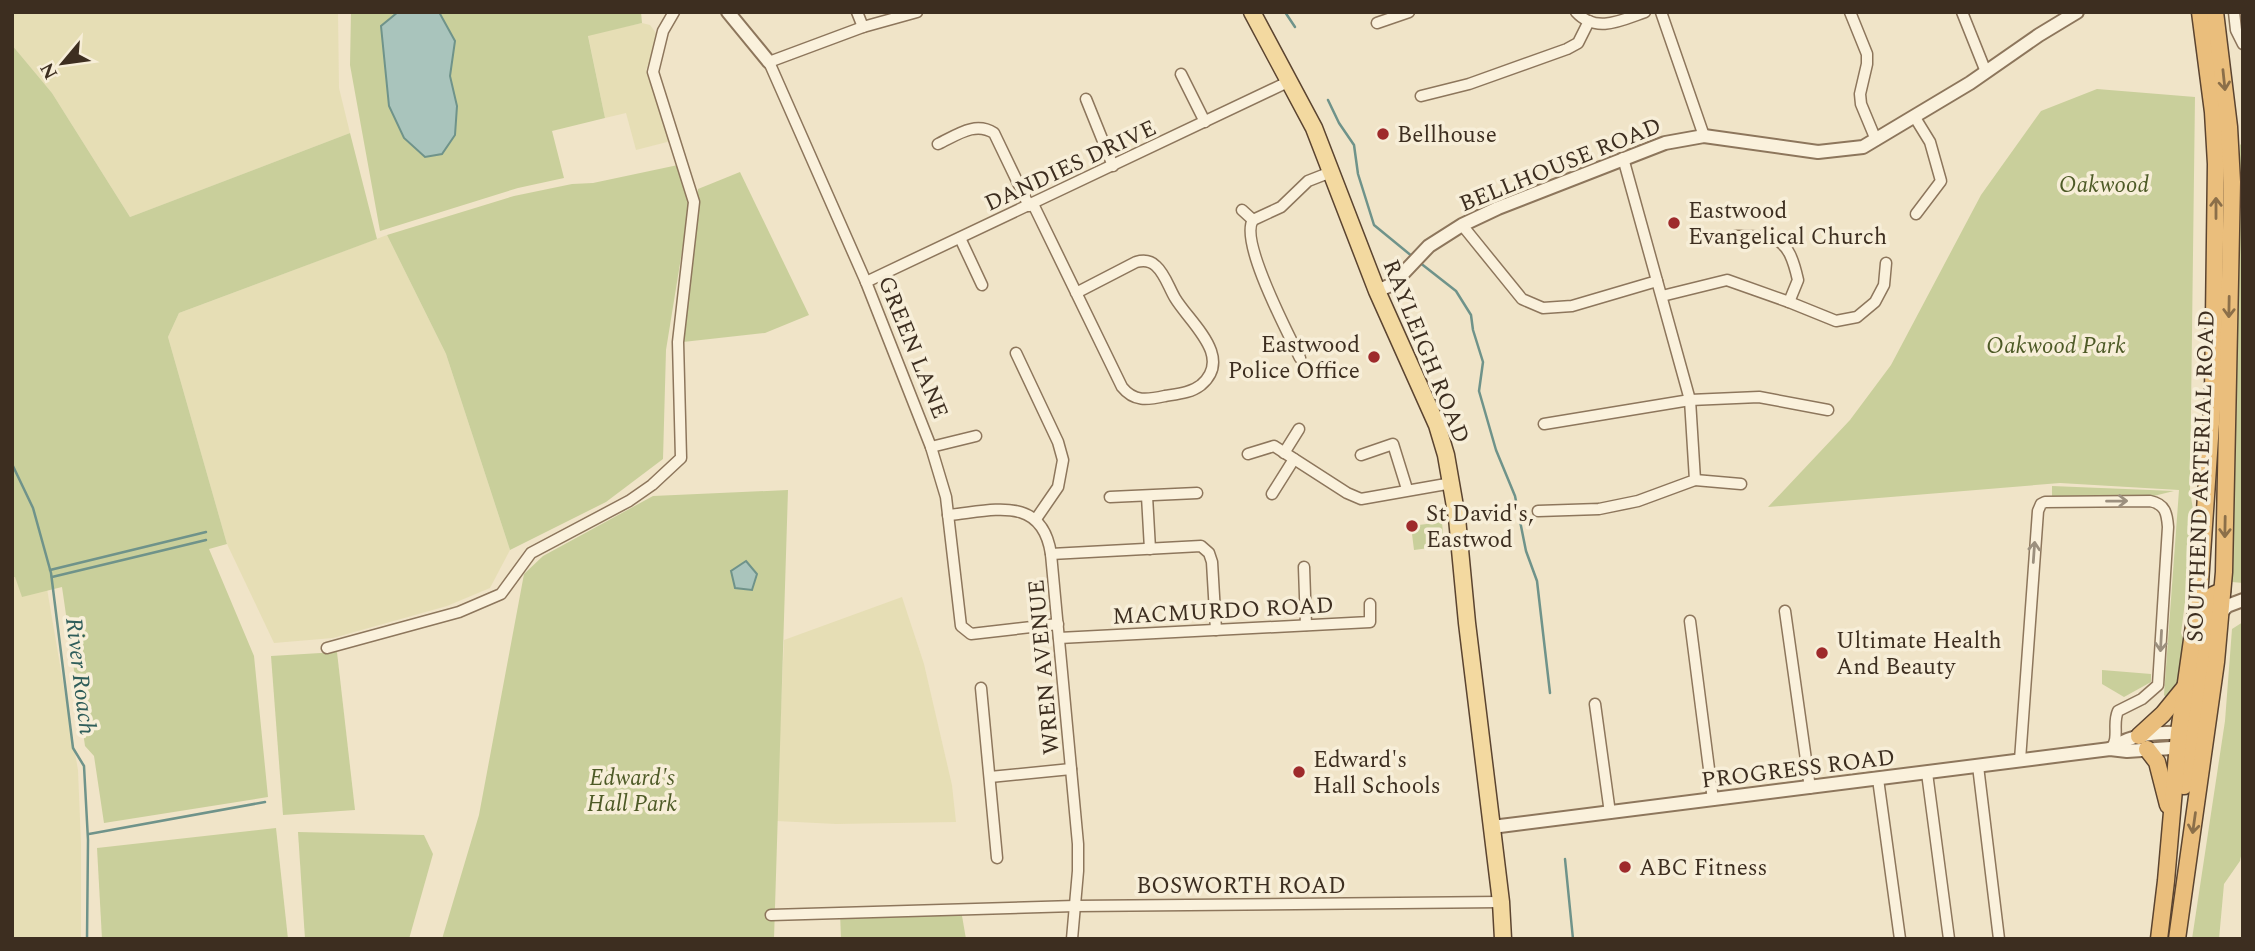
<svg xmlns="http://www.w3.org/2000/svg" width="2255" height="951" viewBox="0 0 2255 951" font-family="Spectral,serif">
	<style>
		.farmland { fill: #e6deb5 }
		.green { fill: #c9cf9b }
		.water { fill: #a9c4bc; stroke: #6f938a; stroke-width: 2 }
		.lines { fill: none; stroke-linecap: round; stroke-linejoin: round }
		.stream { stroke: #6f938a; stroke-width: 2.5 }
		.minor-casing { stroke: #8d765c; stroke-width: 13 }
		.tertiary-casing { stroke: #8d765c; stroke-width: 16 }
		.primary-casing { stroke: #5b4430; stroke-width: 19 }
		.trunk-casing { stroke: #5b4430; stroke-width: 19 }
		.minor { stroke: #faf1dc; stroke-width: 10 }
		.tertiary { stroke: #faf1dc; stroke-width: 12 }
		.primary { stroke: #f3d9a0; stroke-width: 16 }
		.trunk { stroke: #eabe7c; stroke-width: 16 }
		.oneway { stroke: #8b6f49 }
		.oneway2 { stroke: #9c907e }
		.poi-dot { fill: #9e2a2b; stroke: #f7eed8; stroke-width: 2.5 }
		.labels { text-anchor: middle; stroke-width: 7; stroke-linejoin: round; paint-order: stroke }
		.poi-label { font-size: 23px; fill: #3d2e20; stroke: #f7eed8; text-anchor: start }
		.street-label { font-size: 23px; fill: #3d2e20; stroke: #f7eed8 }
		.park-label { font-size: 23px; font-style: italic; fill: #4d5a26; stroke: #f7eed8 }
		.water-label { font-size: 24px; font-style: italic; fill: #2f5d5a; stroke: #f7eed8 }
	</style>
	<rect width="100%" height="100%" fill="#f0e4c8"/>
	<g class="farmland">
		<polygon points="12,12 338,12 339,88 350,133 130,217 52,93 12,45"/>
		<polygon points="642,23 650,25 659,37 646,70 671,141 636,150 626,113 605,118 588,35"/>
		<polygon points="387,235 446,354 510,550 490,588 447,606 333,638 274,643 227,544 168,337 179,313"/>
		<polygon points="12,577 45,577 78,770 81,844 81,939 12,939"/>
		<polygon points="902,597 924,664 952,785 956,822 836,824 776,821 784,640"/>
	</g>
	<g class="green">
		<polygon points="351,12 641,12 642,23 588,36 605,118 552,131 564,178 518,188 380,231 350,65"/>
		<polygon points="12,45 52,93 130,217 350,133 377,239 179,313 168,337 227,544 209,549 254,656 268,797 104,823 94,756 85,746 62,587 22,597 15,577 12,577"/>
		<polygon points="2097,89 2195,97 2190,490 2193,510 2190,564 2181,633 2186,647 2183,680 2168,700 2164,695 2179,490 2060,483 1768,507 1850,420 1891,365 1981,195 2041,111"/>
		<polygon points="2240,144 2243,147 2243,583 2232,582 2240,233"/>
		<polygon points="678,165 690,202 666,350 663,459 606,502 510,550 446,354 387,235 514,196 572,184 593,183"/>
		<polygon points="740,172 809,315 765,333 683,342 698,189"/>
		<polygon points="2052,486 2174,491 2133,501 2052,499"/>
		<polygon points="788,490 774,939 442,939 479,815 524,574 543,556 653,496"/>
		<polygon points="1442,522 1444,546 1414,550 1411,526"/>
		<polygon points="2243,622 2243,846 2240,861 2224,884 2219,939 2192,939 2225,721 2232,629"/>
		<polygon points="337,652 355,810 283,815 271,656"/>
		<polygon points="2102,670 2151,674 2151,682 2124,697 2102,684"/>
		<polygon points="276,828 288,939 102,939 97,848"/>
		<polygon points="298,832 424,835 433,854 409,939 305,939"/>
		<polygon points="961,910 966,939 841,939 840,913"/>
	</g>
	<g class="water">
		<polygon points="398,12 439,12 455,41 450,76 457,106 455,135 442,154 425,157 404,138 389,106 381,26"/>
		<polygon points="746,561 757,574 752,590 735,588 731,571"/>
	</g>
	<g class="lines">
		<g class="stream">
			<polyline points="1285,12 1295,27"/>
			<polyline points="1328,100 1339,123 1354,145 1358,174 1374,225 1413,257"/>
			<polyline points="1419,262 1456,291 1471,315 1473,330 1483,362 1479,391 1496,450 1515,496 1526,551 1537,581 1550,693"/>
			<polyline points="12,464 33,508 51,573 73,748 84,766 88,840 87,939"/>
			<polyline points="50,570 206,532"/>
			<polyline points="52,577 206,540"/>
			<polyline points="89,834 265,802"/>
			<polyline points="1565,859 1573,939"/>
		</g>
		<defs>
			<g id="minor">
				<polyline points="857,12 863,27"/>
				<polyline points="917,12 863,27 769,62 866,282 931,447 946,497 961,626 971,634 1058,624"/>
				<path d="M1576 12C1596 34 1622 20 1645 12"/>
				<polyline points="1661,12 1704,136"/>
				<polyline points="1850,12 1867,54 1867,64 1860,94 1861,104 1876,140"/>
				<polyline points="1962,12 1986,72"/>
				<polyline points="2234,12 2236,30 2243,44"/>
				<polyline points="1377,23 1409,12"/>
				<polyline points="1181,74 1205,122"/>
				<polyline points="1421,96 1469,84 1567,49 1578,43 1589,21"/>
				<polyline points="1086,99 1113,166"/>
				<polyline points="1914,116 1930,142 1941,181 1916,214"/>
				<path d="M938 144C957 135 975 121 994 133L1029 206"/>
				<path d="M1033 204 1122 387C1134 402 1147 400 1165 396 1177 394 1191 393 1201 385 1234 357 1190 323 1175 298 1169 288 1165 274 1156 266 1150 260 1143 260 1136 262L1076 293"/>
				<polyline points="1242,210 1253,220"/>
				<polyline points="1462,225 1522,299 1543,308 1572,306 1657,281"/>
				<path d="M1735 236C1778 236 1788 236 1798 280L1789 302"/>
				<polyline points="960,238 982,285"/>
				<polyline points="866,282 1290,81"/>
				<polyline points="1662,296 1727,280 1789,302 1836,321 1857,317 1875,302 1884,285 1886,263"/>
				<polyline points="1016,353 1058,442 1063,460 1058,487 1036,519"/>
				<path d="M1300 358C1288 333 1239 241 1253 220L1281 207 1308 181 1331 172"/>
				<polyline points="1544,424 1690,400 1759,397 1828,410"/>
				<polyline points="931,447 976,436"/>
				<polyline points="1284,453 1299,429"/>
				<polyline points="1248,454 1274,446 1347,493 1361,499 1452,483"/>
				<polyline points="1361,455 1393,444 1407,489"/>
				<polyline points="1695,480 1741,484"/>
				<polyline points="1272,494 1294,459"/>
				<polyline points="1147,496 1150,549"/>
				<polyline points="1110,497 1197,493"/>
				<polyline points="1538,511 1599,509 1638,501 1695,480 1690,400 1623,158"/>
				<path d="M948 515C992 511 1042 494 1051 554L1078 844V871L1072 939"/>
				<polyline points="1051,554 1201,546 1209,553 1212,562 1216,630"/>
				<polyline points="1304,567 1306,625"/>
				<polyline points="1785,611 1810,788"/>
				<polyline points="1690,621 1713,800"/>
				<polyline points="1059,638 1370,622 1370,604"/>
				<polyline points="327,648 459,612 501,594 531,553 629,501 652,485 681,458 678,342 694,202 653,72 663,31 674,12"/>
				<polyline points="981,688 997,858"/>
				<polyline points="1595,704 1610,813"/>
				<path d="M2020 760 2038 511 2041 504 2045 502 2150 501C2165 504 2167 513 2168 527L2158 685 2142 699 2118 711C2112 724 2120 737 2111 749"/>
				<polyline points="1978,766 1999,939"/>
				<polyline points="1927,773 1949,939"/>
				<polyline points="990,777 1071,769"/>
				<polyline points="1878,779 1900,939"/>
				<polyline points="771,915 1075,906 1501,902"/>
			</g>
			<g id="tertiary">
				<polyline points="728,12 769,62"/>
				<polyline points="1377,291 1393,284 1429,246 1462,225 1498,208 1665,143 1704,136 1818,152 1863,147 1970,83 2039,35 2077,12"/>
				<polyline points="2220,614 2227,606 2243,600"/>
				<path d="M2110 749C2133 733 2159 732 2186 733"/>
				<polyline points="1492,827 2110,749 2127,751 2186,747"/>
			</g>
			<polyline id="primary" points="1252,12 1314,128 1377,291 1437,425 1446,455 1457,518 1467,623 1501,902 1503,939"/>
			<g id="trunk">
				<polyline points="2139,736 2163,714 2185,687"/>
				<polyline points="2147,749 2157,762 2168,805"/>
				<polyline points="2184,786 2207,637 2209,604 2213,595 2222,591"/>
				<polyline points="2159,939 2166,881 2179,732 2200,583 2213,395 2216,164 2213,112 2200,12"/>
				<polyline points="2177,939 2216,662 2224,572 2232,182 2229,127 2215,12"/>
			</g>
		</defs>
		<use href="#minor" class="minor-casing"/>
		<use href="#tertiary" class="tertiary-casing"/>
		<use href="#primary" class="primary-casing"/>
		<use href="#trunk" class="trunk-casing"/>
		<use href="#minor" class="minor"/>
		<use href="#tertiary" class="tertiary"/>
		<use href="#primary" class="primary"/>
		<use href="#trunk" class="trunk"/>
	</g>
	<defs><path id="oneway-shaft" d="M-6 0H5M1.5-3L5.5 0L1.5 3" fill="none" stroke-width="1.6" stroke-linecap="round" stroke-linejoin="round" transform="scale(1.75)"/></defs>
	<g class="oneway">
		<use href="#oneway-shaft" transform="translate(2224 80) rotate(84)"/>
		<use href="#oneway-shaft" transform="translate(2216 208) rotate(-90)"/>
		<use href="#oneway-shaft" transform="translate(2229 307) rotate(91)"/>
		<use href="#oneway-shaft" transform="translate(2225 527) rotate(91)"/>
		<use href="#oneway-shaft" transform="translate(2194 823) rotate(98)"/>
	</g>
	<g class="oneway2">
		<use href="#oneway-shaft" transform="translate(2117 501) rotate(-1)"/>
		<use href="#oneway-shaft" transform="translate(2034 552) rotate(-86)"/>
		<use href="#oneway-shaft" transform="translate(2161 641) rotate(93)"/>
	</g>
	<g class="poi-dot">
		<circle cx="1383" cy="134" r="7"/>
		<circle cx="1674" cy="223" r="7"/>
		<circle cx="1374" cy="357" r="7"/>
		<circle cx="1412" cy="526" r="7"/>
		<circle cx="1822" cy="653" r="7"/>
		<circle cx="1299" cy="772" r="7"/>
		<circle cx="1625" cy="867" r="7"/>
	</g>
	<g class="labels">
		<g class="poi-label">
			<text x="1397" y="142">Bellhouse</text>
			<text x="1688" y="218">Eastwood<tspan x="1688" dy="26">Evangelical Church</tspan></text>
			<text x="1360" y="352" text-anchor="end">Eastwood<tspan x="1360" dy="26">Police Office</tspan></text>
			<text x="1426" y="521">St David's,<tspan x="1426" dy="26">Eastwod</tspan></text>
			<text x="1836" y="648">Ultimate Health<tspan x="1836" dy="26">And Beauty</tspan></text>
			<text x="1313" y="767">Edward's<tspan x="1313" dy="26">Hall Schools</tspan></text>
			<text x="1639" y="875">ABC Fitness</text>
		</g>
		<g class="street-label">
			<text transform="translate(1560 164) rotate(-22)" y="8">BELLHOUSE ROAD</text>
			<text transform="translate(1070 165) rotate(-25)" y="8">DANDIES DRIVE</text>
			<text transform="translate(914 347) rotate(68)" y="8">GREEN LANE</text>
			<text transform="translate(1427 351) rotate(68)" y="8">RAYLEIGH ROAD</text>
			<text transform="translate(2200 476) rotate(-88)" y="8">SOUTHEND ARTERIAL ROAD</text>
			<text transform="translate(1223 610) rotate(-3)" y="8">MACMURDO ROAD</text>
			<text transform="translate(1043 667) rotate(-95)" y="8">WREN AVENUE</text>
			<text transform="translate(1798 768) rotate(-7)" y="8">PROGRESS ROAD</text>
			<text x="1241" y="893">BOSWORTH ROAD</text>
		</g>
		<g class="park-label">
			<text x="2104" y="192">Oakwood</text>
			<text x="2056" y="353">Oakwood Park</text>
			<text x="632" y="785">Edward's<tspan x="632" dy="26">Hall Park</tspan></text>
		</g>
		<g class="water-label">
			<text transform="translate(81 676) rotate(83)" y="8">River Roach</text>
		</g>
	</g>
	<rect width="2255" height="951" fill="none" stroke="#3d2e20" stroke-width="28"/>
	<g transform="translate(63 63) rotate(241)" stroke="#f7eed8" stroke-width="5" paint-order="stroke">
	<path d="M0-5L12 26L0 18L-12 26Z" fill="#3d2e20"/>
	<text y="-10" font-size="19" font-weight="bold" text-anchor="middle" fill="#3d2e20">N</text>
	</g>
</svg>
